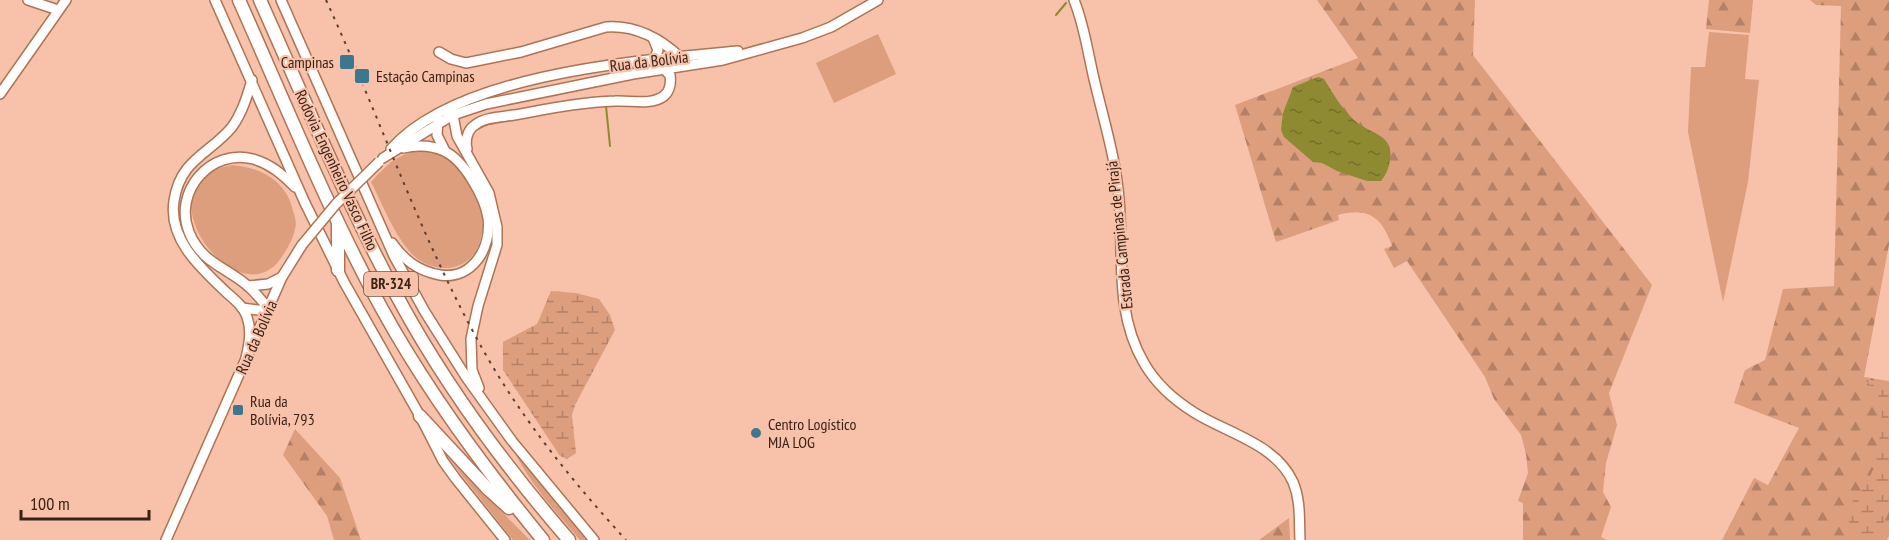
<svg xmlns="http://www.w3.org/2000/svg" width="1889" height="540" viewBox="0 0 1889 540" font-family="'PT Sans Narrow',sans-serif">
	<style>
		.grass { fill: #dd9e7e }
		.forest { fill: url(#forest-firs) }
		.wetland { fill: url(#wetland-marsh) }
		.water { fill: url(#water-ripples) }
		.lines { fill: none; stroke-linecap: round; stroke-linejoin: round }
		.stream { stroke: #8d8a32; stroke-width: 2 }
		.secondary-casing { stroke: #af7354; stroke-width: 12 }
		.motorway-casing { stroke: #af7354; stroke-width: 15 }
		.secondary { stroke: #fff; stroke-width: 9 }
		.motorway { stroke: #fff; stroke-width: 12 }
		.rail { stroke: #5d3f31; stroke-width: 2; stroke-dasharray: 3 6; stroke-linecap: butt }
		.secondary-bridge-casing { stroke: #af7354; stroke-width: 12; stroke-linecap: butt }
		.secondary-bridge { stroke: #fff; stroke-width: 9 }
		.poi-dot { fill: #3c778f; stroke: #f7c2a9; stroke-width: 2 }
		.labels { text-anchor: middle; stroke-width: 4.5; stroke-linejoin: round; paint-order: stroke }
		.shield { fill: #f7c2a9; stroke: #735242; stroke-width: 1.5 }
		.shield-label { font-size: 15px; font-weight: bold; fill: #3b2216 }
		.street-label { font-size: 16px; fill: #3b2216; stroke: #f7c2a9 }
		.poi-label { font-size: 16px; fill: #3b2216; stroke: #f7c2a9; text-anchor: start }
	</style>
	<defs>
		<pattern id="forest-firs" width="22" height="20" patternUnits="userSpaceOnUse" patternTransform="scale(1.5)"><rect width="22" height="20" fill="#dd9e7e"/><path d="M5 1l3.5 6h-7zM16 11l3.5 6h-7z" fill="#b48066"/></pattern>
		<pattern id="wetland-marsh" width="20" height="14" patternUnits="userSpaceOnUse" patternTransform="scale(1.5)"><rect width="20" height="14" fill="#dd9e7e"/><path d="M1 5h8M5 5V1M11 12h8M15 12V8" fill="none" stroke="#b48066"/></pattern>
		<pattern id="water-ripples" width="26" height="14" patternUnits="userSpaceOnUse" patternTransform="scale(1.5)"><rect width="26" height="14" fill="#8d8a32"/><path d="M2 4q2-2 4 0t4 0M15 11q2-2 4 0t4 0" fill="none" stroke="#747029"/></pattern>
	</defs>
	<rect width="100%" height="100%" fill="#f7c2a9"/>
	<g class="grass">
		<polygon points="1709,32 1749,35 1745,79 1759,80 1748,182 1723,302 1688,132 1691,67 1705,67"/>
		<polygon points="878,34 896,74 834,103 816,63"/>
		<path d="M429 149C435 151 441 153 446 156 462 168 475 192 481 210 488 236 475 268 446 268 433 268 421 263 412 254 394 235 383 205 371 182 390 161 400 152 429 149Z"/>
		<path d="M232 165C260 167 287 181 293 211 295 217 297 223 295 229 293 240 285 253 278 262 234 315 136 183 232 165Z"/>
		<path d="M514 451 588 540H580C556 512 530 484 514 451Z"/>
		<polygon points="449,459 530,540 513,540"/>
	</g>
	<g class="forest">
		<path d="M1317 0H1475L1473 55 1652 285 1609 393 1617 425 1606 463 1603 492 1611 507 1601 537 1607 540H1523V503L1518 501 1528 473 1526 454 1521 435 1494 399 1485 377 1407 261 1394 268 1384 249 1392 246C1382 217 1368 207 1338 215L1339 220 1276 242 1235 105 1358 58Z"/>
		<polygon points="1709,0 1753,0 1750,33 1706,29"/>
		<polygon points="1810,0 1889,0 1889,245 1864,377 1889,381 1889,536 1887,540 1722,540 1754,478 1768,485 1799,428 1734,403 1745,370 1765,360 1783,289 1834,286 1841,6 1816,5"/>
		<polygon points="295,429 340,478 361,540 334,540 327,516 283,455"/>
		<polygon points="1289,518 1290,540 1259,540"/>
	</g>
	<g class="wetland">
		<polygon points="551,291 576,293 599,299 610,315 615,330 575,405 572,415 576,453 567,459 560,456 503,370 503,342 537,324"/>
		<path d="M1864 379 1889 383V512L1882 526 1880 540H1857C1853 531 1845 519 1849 509 1852 498 1864 489 1869 479 1877 464 1886 413 1879 397 1877 391 1869 384 1864 379Z"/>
	</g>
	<path class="water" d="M1318 77 1324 79C1333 93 1341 108 1354 120 1369 134 1395 134 1390 160 1389 168 1386 175 1381 181H1367L1337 171 1322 163 1313 162 1284 137 1281 130 1283 113 1293 87Z"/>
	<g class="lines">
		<g class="stream">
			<polyline points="1056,15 1066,3"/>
			<polyline points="606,106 610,146"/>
		</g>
		<defs>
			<g id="secondary">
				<polyline points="28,0 58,10"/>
				<polyline points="215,0 305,203 344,282 420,416 443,461 456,479 505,540"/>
				<polyline points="281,0 394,256 425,312 466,377 512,441 594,540"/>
				<path d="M1074 0C1085 27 1088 55 1095 83 1104 121 1116 160 1119 199 1124 254 1114 312 1144 363 1156 384 1174 400 1195 413 1227 433 1276 444 1293 482 1301 501 1299 520 1300 540"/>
				<path d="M439 52 451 59 466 63 521 52 606 27C636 25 660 38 681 58"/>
				<polyline points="0,94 66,0"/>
				<polyline points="453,115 457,136 489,193 497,227 497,245 478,306 471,339 472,370 479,388"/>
				<polyline points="438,120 437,135 445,151"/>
				<path d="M391 149C458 73 642 60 738 51"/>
				<path d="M467 149C465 141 467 130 475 125 485 117 502 117 514 115 548 109 581 102 615 101 631 100 650 106 664 96 670 91 671 82 670 75L654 60 658 50 653 38"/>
				<polyline points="383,158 453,115 486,104 633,74 723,60 802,38 831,27 878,0"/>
				<path d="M392 243C404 260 418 271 440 275 472 280 492 248 488 218 485 197 464 160 444 151 431 145 417 145 403 148"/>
				<polyline points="248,286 268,284 282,277"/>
				<polyline points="242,308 267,311"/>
				<path d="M268 308C262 301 256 293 249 287 227 267 202 264 189 232 173 191 211 148 253 159 271 164 283 175 295 187"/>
				<path d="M246 358C249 345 252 331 247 317 244 307 235 300 227 293 202 269 168 240 174 201 180 159 210 154 232 127 242 113 247 97 252 80"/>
				<polyline points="166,540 267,311 282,277 302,245"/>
			</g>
			<g id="motorway">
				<path d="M239 0C285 103 328 210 382 309 427 391 484 468 543 540"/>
				<path d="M260 0C305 100 346 202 398 298 445 385 504 465 569 540"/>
				<polyline points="338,270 338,225"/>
				<polyline points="420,416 487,488 509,508"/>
			</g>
		</defs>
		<use href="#secondary" class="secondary-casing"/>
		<use href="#motorway" class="motorway-casing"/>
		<use href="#secondary" class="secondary"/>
		<use href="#motorway" class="motorway"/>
		<path class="rail" d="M326 0C379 115 420 237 482 348 521 418 572 481 626 540"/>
		<defs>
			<polyline id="secondary-bridge" points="302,245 336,204 379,162"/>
		</defs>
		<use href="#secondary-bridge" class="secondary-bridge-casing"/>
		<use href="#secondary-bridge" class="secondary-bridge"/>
	</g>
	<g class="poi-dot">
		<rect x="339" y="54" width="16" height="16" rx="3"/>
		<rect x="354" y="68" width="16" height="16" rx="3"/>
		<rect x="232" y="404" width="12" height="12" rx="3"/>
		<circle cx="756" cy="433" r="6"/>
	</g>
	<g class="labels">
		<rect class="shield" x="364" y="272" width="54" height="24" rx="4.5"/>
		<g class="shield-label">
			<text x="391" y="289">BR-324</text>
		</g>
		<g class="street-label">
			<text transform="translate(649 61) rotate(-7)" y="6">Rua da Bolívia</text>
			<text transform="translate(337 170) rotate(65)" y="6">Rodovia Engenheiro Vasco Filho</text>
			<text transform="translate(1119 235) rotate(-96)" y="6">Estrada Campinas de Pirajá</text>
			<text transform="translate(256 337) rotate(-66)" y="6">Rua da Bolívia</text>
		</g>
		<g class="poi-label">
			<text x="334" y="68" text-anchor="end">Campinas</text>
			<text x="376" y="82">Estação Campinas</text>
			<text x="250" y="407">Rua da<tspan x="250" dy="18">Bolívia, 793</tspan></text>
			<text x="768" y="430">Centro Logístico<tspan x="768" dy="18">MJA LOG</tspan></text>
		</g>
	</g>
	<path d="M21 510v9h128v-9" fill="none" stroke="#3b2216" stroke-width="3"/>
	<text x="30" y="510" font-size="18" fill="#3b2216" stroke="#f7c2a9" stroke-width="4.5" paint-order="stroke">100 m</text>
</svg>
